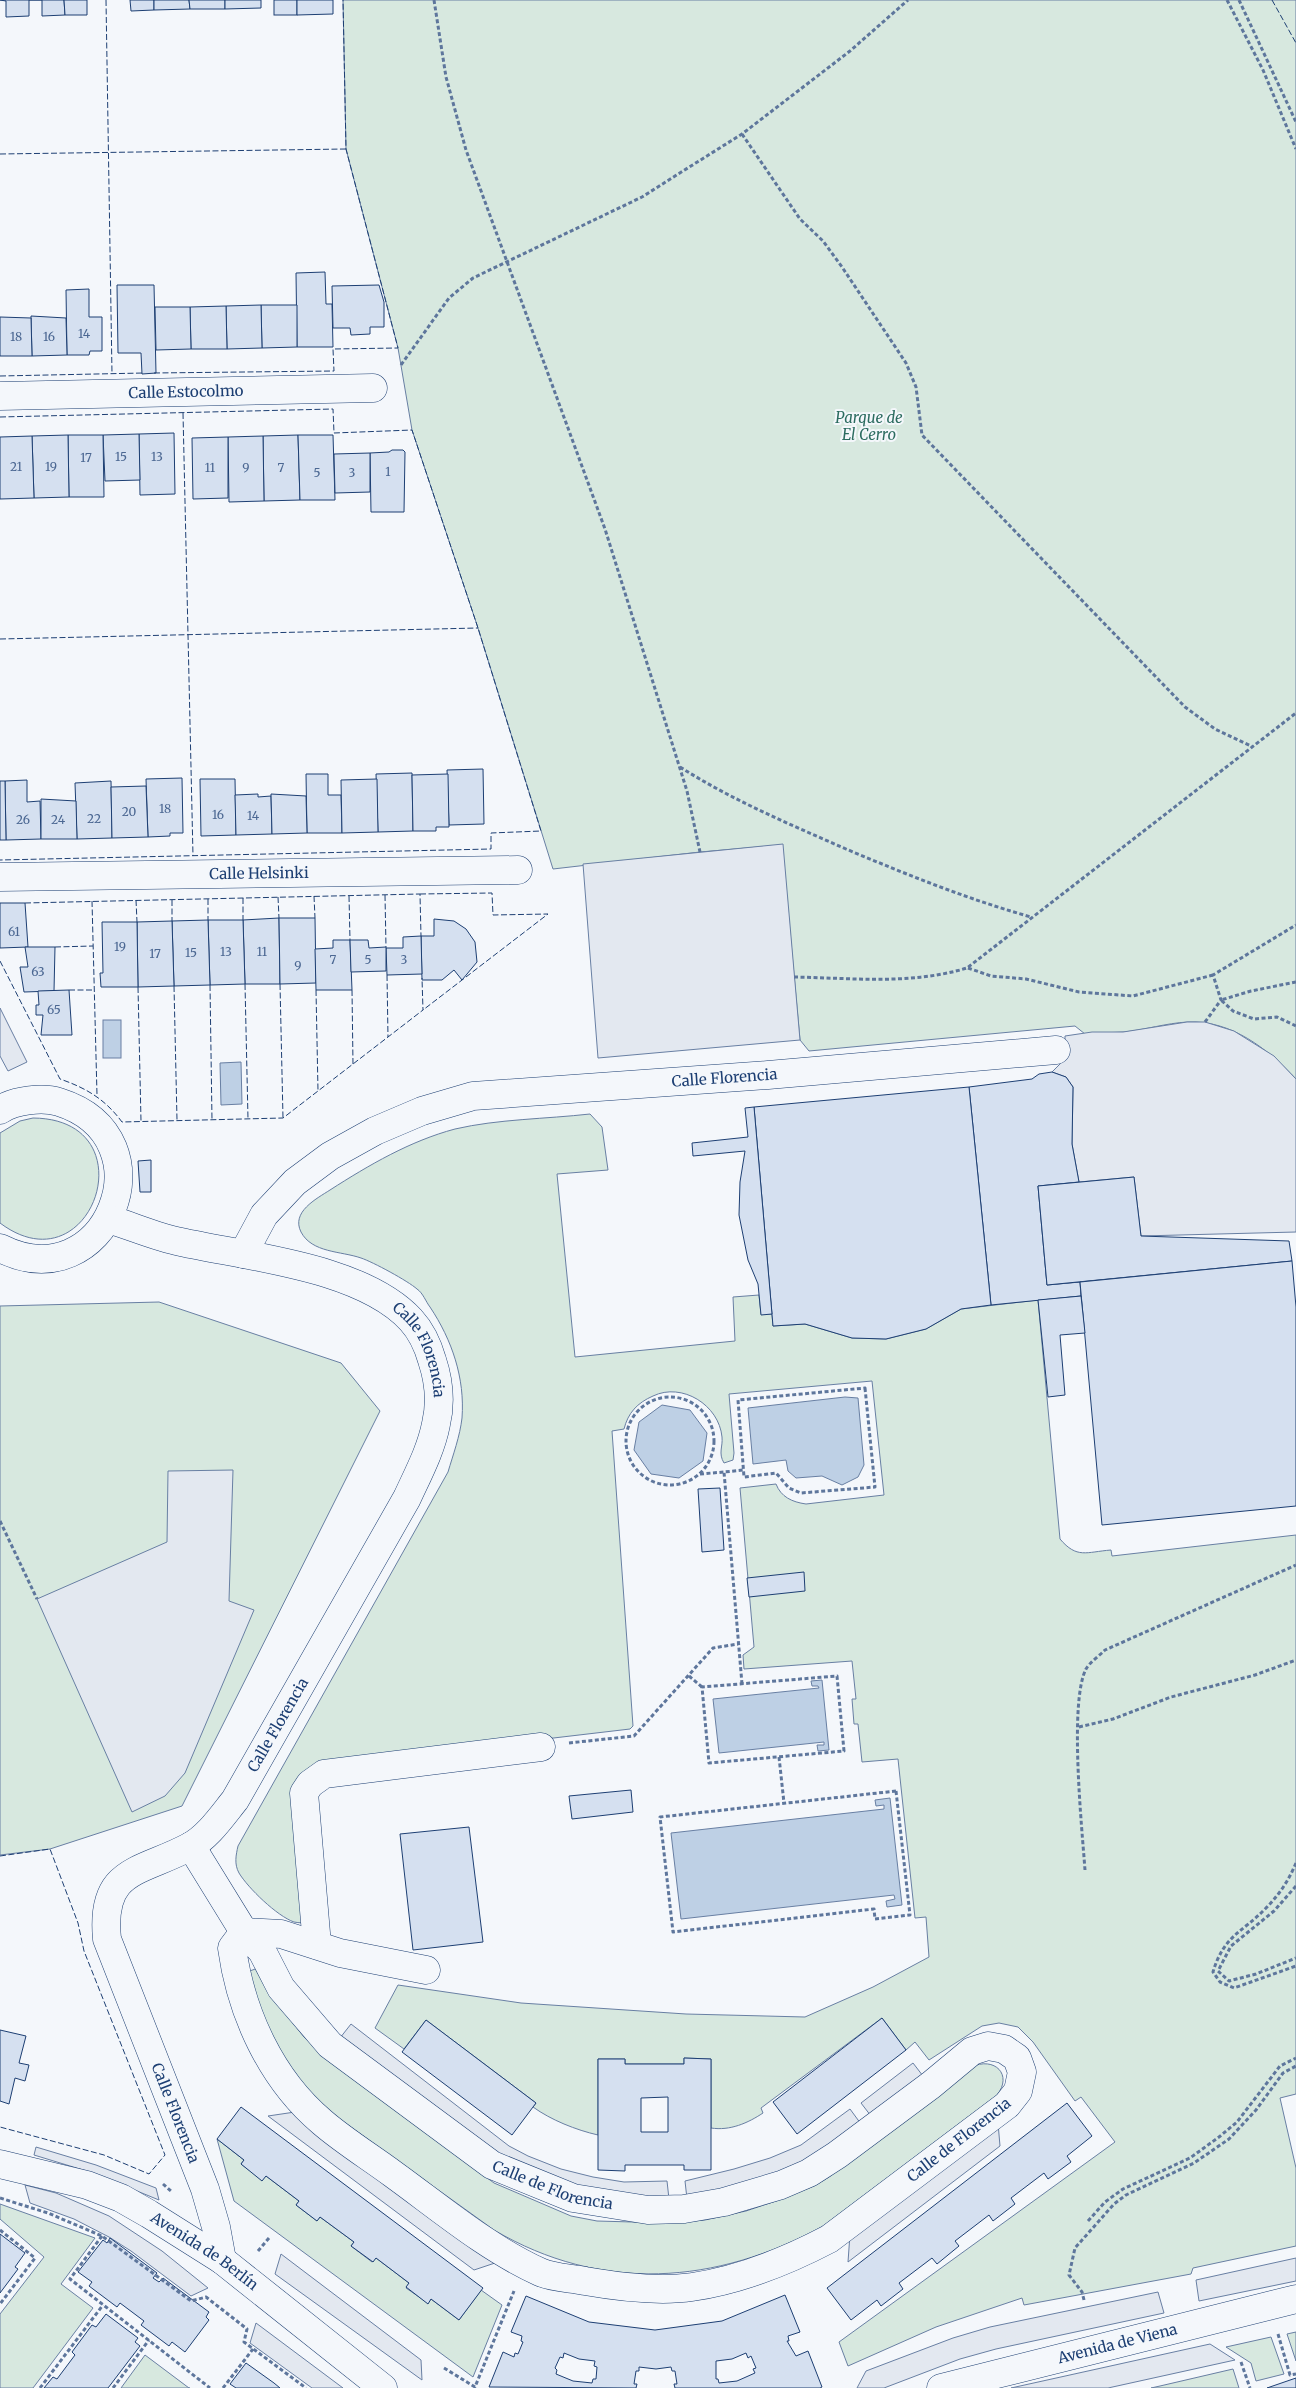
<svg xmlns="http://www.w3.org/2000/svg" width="1296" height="2388" viewBox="0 0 1296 2388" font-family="Merriweather,serif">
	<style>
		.green { fill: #d7e8df; stroke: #687fa3 }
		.parking { fill: #e3e8f0; stroke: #687fa3 }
		.water { fill: #bed0e5; stroke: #687fa3 }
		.building { fill: #d5e0f0; stroke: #1d3f73; fill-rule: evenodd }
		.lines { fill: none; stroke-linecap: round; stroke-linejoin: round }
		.minor-casing { stroke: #1d3f73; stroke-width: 29 }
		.path { stroke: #5e769c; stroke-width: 3; stroke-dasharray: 4 2.5; stroke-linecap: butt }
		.minor { stroke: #f4f7fb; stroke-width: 28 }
		.fence { stroke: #1d3f73; stroke-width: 1; stroke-dasharray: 6 2.5; stroke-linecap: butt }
		.labels { text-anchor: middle; stroke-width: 4; stroke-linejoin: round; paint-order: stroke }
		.number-label { font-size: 12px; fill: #4b6792 }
		.street-label { font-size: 15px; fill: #1d3f73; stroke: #f4f7fb }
		.park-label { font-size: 15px; font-style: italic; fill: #2c6c60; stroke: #f4f7fb }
	</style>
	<rect width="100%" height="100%" fill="#f4f7fb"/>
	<g class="green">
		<path d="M343 0H1296V1079C1268 1049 1231 1020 1188 1022 1166 1023 1145 1030 1124 1032 1111 1033 1098 1032 1085 1034L1075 1026 809 1051 800 1040 782 845 700 852 553 869 478 628 412 430 398 348 346 149Z"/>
		<path d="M590 1114 602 1127 608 1170 557 1174 575 1357 735 1341 733 1297 759 1295 761 1314H772L773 1326 805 1324 852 1338 886 1339 926 1329 961 1309 1038 1300 1060 1539C1077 1559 1086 1552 1111 1550L1112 1556 1296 1535V2094L1280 2098 1296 2168V2246L1193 2268 1191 2274 1024 2305 1022 2298 936 2327 848 2366 839 2342 1115 2142 1081 2097 1075 2101 1033 2042 1018 2027 999 2023 982 2026 929 2060 915 2042 906 2050 882 2018 761 2108 763 2113C748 2123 730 2131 711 2128V2059L684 2058V2064H625V2059H598V2135C576 2130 551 2120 533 2107L536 2103 426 2020 404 2049 375 2028 398 1985 521 2003 686 2014 805 2017 873 1987 929 1957 926 1917 915 1918 898 1759 862 1762 858 1724H854L852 1699H856L852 1661 744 1669 743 1655 754 1647 740 1488 776 1484C781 1497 792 1502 806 1504L884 1495 872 1381 729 1394 734 1453 733 1460 724 1463C718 1453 723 1447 722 1437 719 1405 682 1382 653 1396 637 1403 628 1413 624 1429L612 1431 633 1726 630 1729 316 1766 300 1775 296 1784 310 1923C305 1923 299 1923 294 1922 277 1916 248 1888 239 1873 234 1864 236 1855 238 1846L448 1472C453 1455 460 1436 462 1418 465 1378 452 1340 430 1307 426 1302 423 1293 417 1289 408 1281 373 1262 361 1258 341 1251 312 1253 301 1232 291 1212 316 1199 330 1190 369 1165 410 1141 455 1129 498 1119 546 1119 590 1114Z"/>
		<path d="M33 1118C151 1119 92 1292 0 1223V1133L20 1121Z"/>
		<polygon points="159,1302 341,1363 380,1411 182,1806 50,1849 0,1855 0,1306"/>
		<path d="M258 1968 278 2004 304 2037 325 2057 494 2183 571 2216 597 2221 669 2223 705 2220 746 2211 776 2201 814 2186 829 2177 971 2067C995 2056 1013 2075 997 2095L823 2226C716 2285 601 2293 494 2230L316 2102 273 2045 247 1972Z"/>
		<polygon points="217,2139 244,2160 241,2164 262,2180 266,2176 299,2201 296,2205 317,2221 320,2217 354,2242 351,2246 372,2262 376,2258 409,2283 406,2288 428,2303 431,2299 459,2320 481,2290 502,2305 473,2377 234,2201"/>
		<polygon points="0,2204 95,2238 61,2284 93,2308 33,2388 0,2388 0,2314 44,2257 0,2219"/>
		<polygon points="1296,2332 1296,2361 1287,2334"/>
		<polygon points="1271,2337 1284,2374 1256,2381 1251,2363 1226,2347"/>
		<polygon points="145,2355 189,2388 190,2388 121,2388"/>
		<polygon points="1233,2369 1239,2388 1151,2388 1160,2386"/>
	</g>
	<g class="parking">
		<polygon points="783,844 800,1040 598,1058 583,864"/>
		<polygon points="0,1008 27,1062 8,1071 0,1056"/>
		<polygon points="1187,1022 1205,1022 1234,1031 1274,1056 1296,1079 1296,1232 1141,1236 1134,1177 1079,1182 1072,1144 1073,1087 1066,1077 1052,1072 1065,1059 1065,1036 1092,1032 1123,1032"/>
		<polygon points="233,1470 229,1601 254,1610 185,1773 165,1796 132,1812 37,1599 167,1542 168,1471"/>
		<polygon points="351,2024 509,2146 528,2156 561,2169 593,2177 624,2182 667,2181 669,2199 623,2199 521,2172 340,2038"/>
		<polygon points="913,2063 923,2076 871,2116 861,2103"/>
		<polygon points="850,2109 861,2124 811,2160 775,2175 687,2199 685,2181 734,2169 770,2158 801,2145"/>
		<polygon points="295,2112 501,2261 474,2270 268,2116"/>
		<polygon points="998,2123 1000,2146 848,2262 850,2234"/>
		<polygon points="36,2147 96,2165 156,2188 159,2200 93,2173 34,2155"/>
		<polygon points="25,2185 56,2193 109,2216 162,2251 208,2288 191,2296 131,2251 109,2237 74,2219 30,2203"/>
		<polygon points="281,2254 421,2360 422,2380 275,2274"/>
		<polygon points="1296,2258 1296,2281 1199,2301 1196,2280"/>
		<polygon points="1158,2292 1164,2313 996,2349 960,2359 884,2388 857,2388 866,2371 953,2338 990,2327"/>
		<polygon points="256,2323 343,2388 312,2388 250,2343"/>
		<polygon points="1210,2344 1235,2360 1108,2388 1011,2388"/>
	</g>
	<g class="water">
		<rect x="103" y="1020" width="18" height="38"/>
		<polygon points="241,1062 242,1104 221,1105 220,1063"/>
		<polygon points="845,1397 858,1398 864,1465 858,1477 842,1485 822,1476 796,1478 788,1471 786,1460 753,1464 748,1408"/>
		<polygon points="662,1405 690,1410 707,1433 703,1461 679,1478 651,1474 634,1450 639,1422"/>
		<polygon points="822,1680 829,1750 818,1751 817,1745 824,1745 824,1742 719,1753 713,1699 819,1688 818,1686 812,1686 811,1681"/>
		<polygon points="890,1798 902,1905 887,1907 886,1901 895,1899 894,1895 681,1919 671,1833 884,1809 884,1805 876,1806 875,1800"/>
	</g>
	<g class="building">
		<polygon points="0,0 29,0 29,16 6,17 6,1"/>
		<polygon points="42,0 29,0 64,0 65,15 42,16"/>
		<polygon points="64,0 87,0 87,15 65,15"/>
		<polygon points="130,0 154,0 154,10 131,11"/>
		<polygon points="154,0 189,0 190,9 154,10"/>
		<polygon points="189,0 225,0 225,9 190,9"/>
		<polygon points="225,0 261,0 261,8 225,9"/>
		<rect x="274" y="0" width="23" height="15"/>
		<polygon points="297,0 333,0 333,14 297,15"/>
		<polygon points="325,272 326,304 332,304 333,347 297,347 296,273"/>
		<polygon points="117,285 154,285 156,373 142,374 141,353 118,353"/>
		<polygon points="379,285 384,302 384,327 370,327 370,334 351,335 350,328 333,328 332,286"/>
		<polygon points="89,289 89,317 102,317 102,351 90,351 89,355 67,355 66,290"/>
		<polygon points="261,305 297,305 297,347 262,348"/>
		<polygon points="261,305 262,348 227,349 226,306"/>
		<polygon points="226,306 227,349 191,349 190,307"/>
		<polygon points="155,307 190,307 191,349 156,350"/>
		<polygon points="31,316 66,318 67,355 32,356"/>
		<polygon points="0,317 31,318 32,356 0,356"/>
		<polygon points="174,433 175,494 140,495 139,434"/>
		<polygon points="139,434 140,480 105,481 103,435"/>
		<polygon points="68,435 103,435 104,497 69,497"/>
		<polygon points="68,435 69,497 34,498 32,436"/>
		<polygon points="298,435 300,500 264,501 263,436"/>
		<polygon points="298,435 333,435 335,500 300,500"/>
		<polygon points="32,436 34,498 0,499 0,437"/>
		<polygon points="263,436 264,501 229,502 228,437"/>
		<polygon points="228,437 228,498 193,499 192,438"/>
		<polygon points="392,450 403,450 405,452 404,512 371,512 370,453 389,452"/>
		<polygon points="370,453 370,492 335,493 334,454"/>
		<polygon points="483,769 484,824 449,825 447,770"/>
		<polygon points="412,773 413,831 378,832 376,774"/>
		<polygon points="306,774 328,774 328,795 341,795 342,833 307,833"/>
		<polygon points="448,774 449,827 436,827 436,831 413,831 412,775"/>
		<polygon points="182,778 183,833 170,833 170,836 148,837 146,779"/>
		<polygon points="200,779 235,779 236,835 201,836"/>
		<polygon points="377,779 378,832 342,833 341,780"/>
		<polygon points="27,780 27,802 40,801 41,839 6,840 5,781"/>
		<polygon points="0,781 5,781 6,840 0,840"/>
		<polygon points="111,781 112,838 77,839 75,783"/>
		<polygon points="146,786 148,837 112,838 111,787"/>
		<polygon points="258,794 258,797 271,796 272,834 236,835 235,795"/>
		<polygon points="271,794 306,796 307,833 272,834"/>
		<polygon points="41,799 76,801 77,839 41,839"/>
		<polygon points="0,903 25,903 28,947 0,948"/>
		<polygon points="279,918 280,984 245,984 243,920"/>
		<polygon points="279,918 315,918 316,983 280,984"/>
		<polygon points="434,919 454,921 466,929 475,942 477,962 462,980 454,970 442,980 422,980 421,936 434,936"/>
		<polygon points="208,920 243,920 245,984 210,985"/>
		<polygon points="208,920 210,985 174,986 172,921"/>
		<polygon points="172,921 174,986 138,987 137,922"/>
		<polygon points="102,922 137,922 138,987 101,987 100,973 103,973"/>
		<polygon points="421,936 422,974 387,975 386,948 403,948 403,937"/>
		<polygon points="333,940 350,940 352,990 316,990 315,949 333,948"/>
		<polygon points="350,940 368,940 369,948 386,947 386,971 351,972"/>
		<polygon points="25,947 55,947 54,991 24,992 20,967 28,967"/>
		<polygon points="69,990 72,1035 41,1035 43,1015 36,1015 36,1005 39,1005 38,991"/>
		<polygon points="1052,1072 1066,1077 1073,1087 1072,1144 1079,1182 1038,1186 1047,1285 1080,1282 1081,1296 991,1305 969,1087 1032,1079 1039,1074"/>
		<polygon points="969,1087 991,1305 961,1309 926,1329 886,1339 852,1338 805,1324 773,1326 754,1107"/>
		<polygon points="754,1107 772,1314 761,1315 758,1284 748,1260 739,1215 740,1182 745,1151 693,1156 692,1143 748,1137 745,1108"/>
		<polygon points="151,1160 151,1192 140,1192 138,1161"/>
		<polygon points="1134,1177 1141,1236 1289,1241 1292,1261 1047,1285 1038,1186"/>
		<polygon points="1292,1261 1296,1307 1296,1506 1102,1525 1080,1282"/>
		<polygon points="1081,1296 1085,1333 1060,1335 1065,1395 1048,1397 1038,1300"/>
		<polygon points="720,1488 724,1550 702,1552 698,1489"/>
		<polygon points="804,1572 805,1591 749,1597 747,1578"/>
		<polygon points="631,1790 633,1812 572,1819 569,1796"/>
		<polygon points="469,1827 483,1942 413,1950 400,1834"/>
		<polygon points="882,2018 906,2050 797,2134 773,2102"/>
		<polygon points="426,2020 536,2103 512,2135 402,2052"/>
		<polygon points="0,2030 26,2036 19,2063 29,2065 25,2081 15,2078 9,2104 0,2101"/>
		<path d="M684 2058 711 2059V2170H684V2165H625V2171L598 2170V2059H625V2064H684ZM668 2097V2132H641V2098Z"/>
		<polygon points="1067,2103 1092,2136 1067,2156 1071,2162 1048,2179 1044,2173 1011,2198 1015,2204 993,2221 989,2215 955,2241 959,2246 937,2264 932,2258 899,2283 903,2289 881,2306 877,2300 851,2320 827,2288"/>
		<polygon points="241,2107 483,2288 459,2320 431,2299 428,2304 406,2287 409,2283 376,2258 373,2262 351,2246 354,2242 320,2217 317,2221 296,2205 299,2201 266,2176 262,2181 241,2164 244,2160 217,2139"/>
		<polygon points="0,2234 25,2253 15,2267 18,2269 0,2293"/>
		<polygon points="110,2238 157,2273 153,2278 159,2282 163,2278 209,2312 206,2317 209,2320 185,2352 172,2342 169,2346 141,2325 144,2321 120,2303 117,2307 89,2286 92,2282 78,2272 103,2240 107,2243"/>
		<path d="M785 2295 800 2332 788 2336 789 2341H787L796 2356 808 2351 822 2387 820 2388H675L674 2384H677L675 2371H672L671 2367 656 2369 639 2367V2371H636L634 2384H637L636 2388 489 2387 503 2352 514 2357 515 2353 518 2354 523 2342 521 2341 522 2336 511 2332 526 2296 589 2322 655 2330 722 2321ZM564 2353 579 2359 595 2361 594 2366 597 2367 596 2379H593L592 2383 573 2381 556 2374 557 2370 555 2368 560 2357 563 2358ZM746 2353 748 2358 751 2356 756 2368 753 2369 755 2373 737 2381 719 2383 718 2379H716V2361L732 2359Z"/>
		<polygon points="106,2314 138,2338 135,2342 140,2346 108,2388 44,2388 53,2377 57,2379 75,2355 72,2352 92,2325 96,2327"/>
		<polygon points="246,2363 274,2383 280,2388 236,2388 230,2384"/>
		<polygon points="1296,2378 1296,2388 1267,2388"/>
	</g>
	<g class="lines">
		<defs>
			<g id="minor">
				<path id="s1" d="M0 396 373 388"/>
				<path id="s2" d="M0 877 518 870"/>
				<path d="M0 1110C14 1100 43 1097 59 1102 173 1138 106 1302 0 1248"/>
				<path id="s3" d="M108 1219C132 1226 156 1237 181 1242 249 1257 362 1267 411 1320 422 1332 428 1346 432 1360 439 1381 441 1403 436 1424 431 1450 418 1474 407 1498L235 1800C222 1816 208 1837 189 1847 140 1873 100 1868 107 1939L205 2189 216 2227 222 2260"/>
				<path id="s4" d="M243 1254 264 1215 295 1182 330 1156 375 1131 422 1111 473 1096 768 1075 1056 1050"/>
				<path id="s5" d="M191 1846 244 1932 262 1951 281 1988 330 2045 492 2165 573 2198 648 2210 684 2209 724 2202 781 2185 809 2173 837 2155 931 2085 972 2051 988 2046 1004 2049 1017 2058 1022 2072 1018 2091 1007 2105 829 2239C787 2261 740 2280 692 2287 657 2292 619 2287 585 2281 571 2278 553 2278 540 2272 487 2248 440 2208 393 2174 370 2157 344 2141 322 2122 271 2079 241 2013 232 1948L244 1932"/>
				<polyline points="244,1932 281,1934 340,1953 426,1970"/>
				<polyline points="317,1945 304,1793 310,1784 324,1774 541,1747"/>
				<path id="s6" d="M0 2164 87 2185 121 2198 149 2214 222 2260 383 2388"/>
				<path id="s7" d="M941 2388 1296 2299"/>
			</g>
		</defs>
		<use href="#minor" class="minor-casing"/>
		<g class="path">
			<polyline points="434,0 446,77 466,150 605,529 687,791 700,852"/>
			<polyline points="1227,0 1263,70 1296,149"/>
			<polyline points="1239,0 1296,122"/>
			<polyline points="742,134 800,219 823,241 842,267 906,363 916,387 922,435 1185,707 1215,729 1253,747"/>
			<polyline points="401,365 449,298 473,278 642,197 675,176 742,134 850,51 908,0"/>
			<path d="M680 767C732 800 789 824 846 849 908 875 967 899 1031 917"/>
			<polyline points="968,968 991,976 1026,979 1079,992 1133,996 1213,975"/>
			<path d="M794 977C853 978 911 985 967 968L1296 713"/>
			<polyline points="1296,982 1251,991 1221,1000 1233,1011 1254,1019 1277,1017 1296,1026"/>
			<polyline points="1205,1022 1221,1000 1213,975 1296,925"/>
			<polygon points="865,1388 875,1487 801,1493 789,1488 776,1473 744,1477 738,1400"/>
			<circle cx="670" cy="1441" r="44"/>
			<polyline points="700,1474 724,1472"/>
			<polyline points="0,1521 37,1599"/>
			<polyline points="689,1676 702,1687"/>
			<polygon points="837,1676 844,1751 709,1763 702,1687"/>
			<polyline points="742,1684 724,1472 743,1470"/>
			<polyline points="1079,1727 1113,1719 1171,1697 1255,1675 1296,1660"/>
			<polyline points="569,1743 634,1736 713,1648 738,1644"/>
			<polyline points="779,1757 784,1803"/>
			<polygon points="896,1791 910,1915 875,1919 874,1909 673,1932 660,1817"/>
			<path d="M1296 1863C1289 1880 1279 1895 1266 1908 1242 1933 1224 1935 1213 1972L1220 1982 1234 1988 1296 1966"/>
			<path d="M1085 1870C1082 1829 1069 1702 1086 1669 1090 1662 1099 1656 1105 1650L1296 1565"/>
			<polyline points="1296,1886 1274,1911 1231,1946 1218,1971 1229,1981 1256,1974 1296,1958"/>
			<polyline points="163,2184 172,2192"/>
			<polyline points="0,2198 48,2213 102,2236 191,2301 206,2297 247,2329 244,2342 306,2388"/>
			<polyline points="1088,2221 1105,2202 1123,2189 1190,2158 1219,2137 1237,2122 1280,2066 1296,2058"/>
			<polyline points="0,2230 35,2258 0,2304"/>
			<polyline points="102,2236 70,2279 210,2388"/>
			<polyline points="258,2251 269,2238"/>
			<polyline points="1084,2300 1082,2292 1069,2275 1075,2248 1114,2204 1126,2195 1194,2163 1229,2139 1256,2110 1283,2073 1296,2066"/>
			<polyline points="1278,2334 1290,2375 1296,2374"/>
			<polyline points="1241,2362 1250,2388"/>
			<polyline points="444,2368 475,2387 514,2291"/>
			<polyline points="40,2388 103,2305"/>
			<polyline points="113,2388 149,2340"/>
			<polyline points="223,2388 253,2349"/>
		</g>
		<use href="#minor" class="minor"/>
		<g class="fence">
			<polyline points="106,0 112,374"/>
			<polyline points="1272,0 1296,43"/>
			<polyline points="0,154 346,149"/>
			<polyline points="154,373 334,371 333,349 398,348 346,149 343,0"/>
			<polyline points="0,376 144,373"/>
			<polyline points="183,413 193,856"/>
			<polyline points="0,417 333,409 334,433 412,430 478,628 541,831 491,833 491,849 0,860"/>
			<polyline points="0,639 478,628"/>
			<polyline points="420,894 492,893 493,915 548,914 423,1010"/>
			<polyline points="385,895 386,947"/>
			<polyline points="314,896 315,918"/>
			<polyline points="349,896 350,940"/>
			<polyline points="278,897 279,918"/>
			<polyline points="243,898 243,920"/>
			<polyline points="208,899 208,920"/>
			<polyline points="136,900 137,922"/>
			<polyline points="172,900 172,921"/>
			<polyline points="92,901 97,1095"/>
			<polyline points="25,903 420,894 421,936"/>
			<polyline points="55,947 93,946"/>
			<path d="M0 961 60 1079C86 1088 105 1099 122 1122L283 1118 423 1010 422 978"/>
			<polyline points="387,975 388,1037"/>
			<polyline points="245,984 248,1119"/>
			<polyline points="280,984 283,1118"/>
			<polyline points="210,985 212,1120"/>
			<polyline points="174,986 177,1120"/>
			<polyline points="138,987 141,1121"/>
			<polyline points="69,990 94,990"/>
			<polyline points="316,990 318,1091"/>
			<polyline points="352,990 353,1064"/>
			<polyline points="0,1856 50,1849 78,1923 84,1951 165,2155 149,2174 104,2155 0,2127"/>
		</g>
	</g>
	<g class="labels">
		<g class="number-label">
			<text x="84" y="338">14</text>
			<text x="16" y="341">18</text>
			<text x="49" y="341">16</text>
			<text x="121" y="461">15</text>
			<text x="157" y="461">13</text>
			<text x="86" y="462">17</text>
			<text x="16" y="471">21</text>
			<text x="51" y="471">19</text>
			<text x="210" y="472">11</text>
			<text x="246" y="472">9</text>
			<text x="281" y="472">7</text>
			<text x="388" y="476">1</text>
			<text x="317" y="477">5</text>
			<text x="352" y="477">3</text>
			<text x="165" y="813">18</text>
			<text x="129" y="816">20</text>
			<text x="218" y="819">16</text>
			<text x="253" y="820">14</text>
			<text x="94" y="823">22</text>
			<text x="23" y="824">26</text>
			<text x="58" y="824">24</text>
			<text x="14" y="936">61</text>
			<text x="120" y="951">19</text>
			<text x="226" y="956">13</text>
			<text x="262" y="956">11</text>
			<text x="191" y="957">15</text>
			<text x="155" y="958">17</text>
			<text x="333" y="964">7</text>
			<text x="368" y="964">5</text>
			<text x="404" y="964">3</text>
			<text x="298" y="970">9</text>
			<text x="38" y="976">63</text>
			<text x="54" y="1014">65</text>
		</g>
		<g class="street-label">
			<text dy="5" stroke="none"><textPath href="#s1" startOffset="186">Calle Estocolmo</textPath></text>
			<text dy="5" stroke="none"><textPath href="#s2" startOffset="259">Calle Helsinki</textPath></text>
			<text dy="5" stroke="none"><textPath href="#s4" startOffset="541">Calle Florencia</textPath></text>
			<text dy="5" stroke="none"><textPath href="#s3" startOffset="354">Calle Florencia</textPath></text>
			<text transform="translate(278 1725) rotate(-60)" y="5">Calle Florencia</text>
			<text dy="5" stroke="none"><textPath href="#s3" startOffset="1252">Calle Florencia</textPath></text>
			<text transform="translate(959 2140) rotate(-38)" y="5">Calle de Florencia</text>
			<text dy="5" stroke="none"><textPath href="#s5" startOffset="510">Calle de Florencia</textPath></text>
			<text dy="5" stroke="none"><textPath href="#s6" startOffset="225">Avenida de Berlín</textPath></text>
			<text dy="5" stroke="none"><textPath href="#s7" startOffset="182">Avenida de Viena</textPath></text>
		</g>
		<g class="park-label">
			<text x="869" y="423">Parque de<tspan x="869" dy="17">El Cerro</tspan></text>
		</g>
	</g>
</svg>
